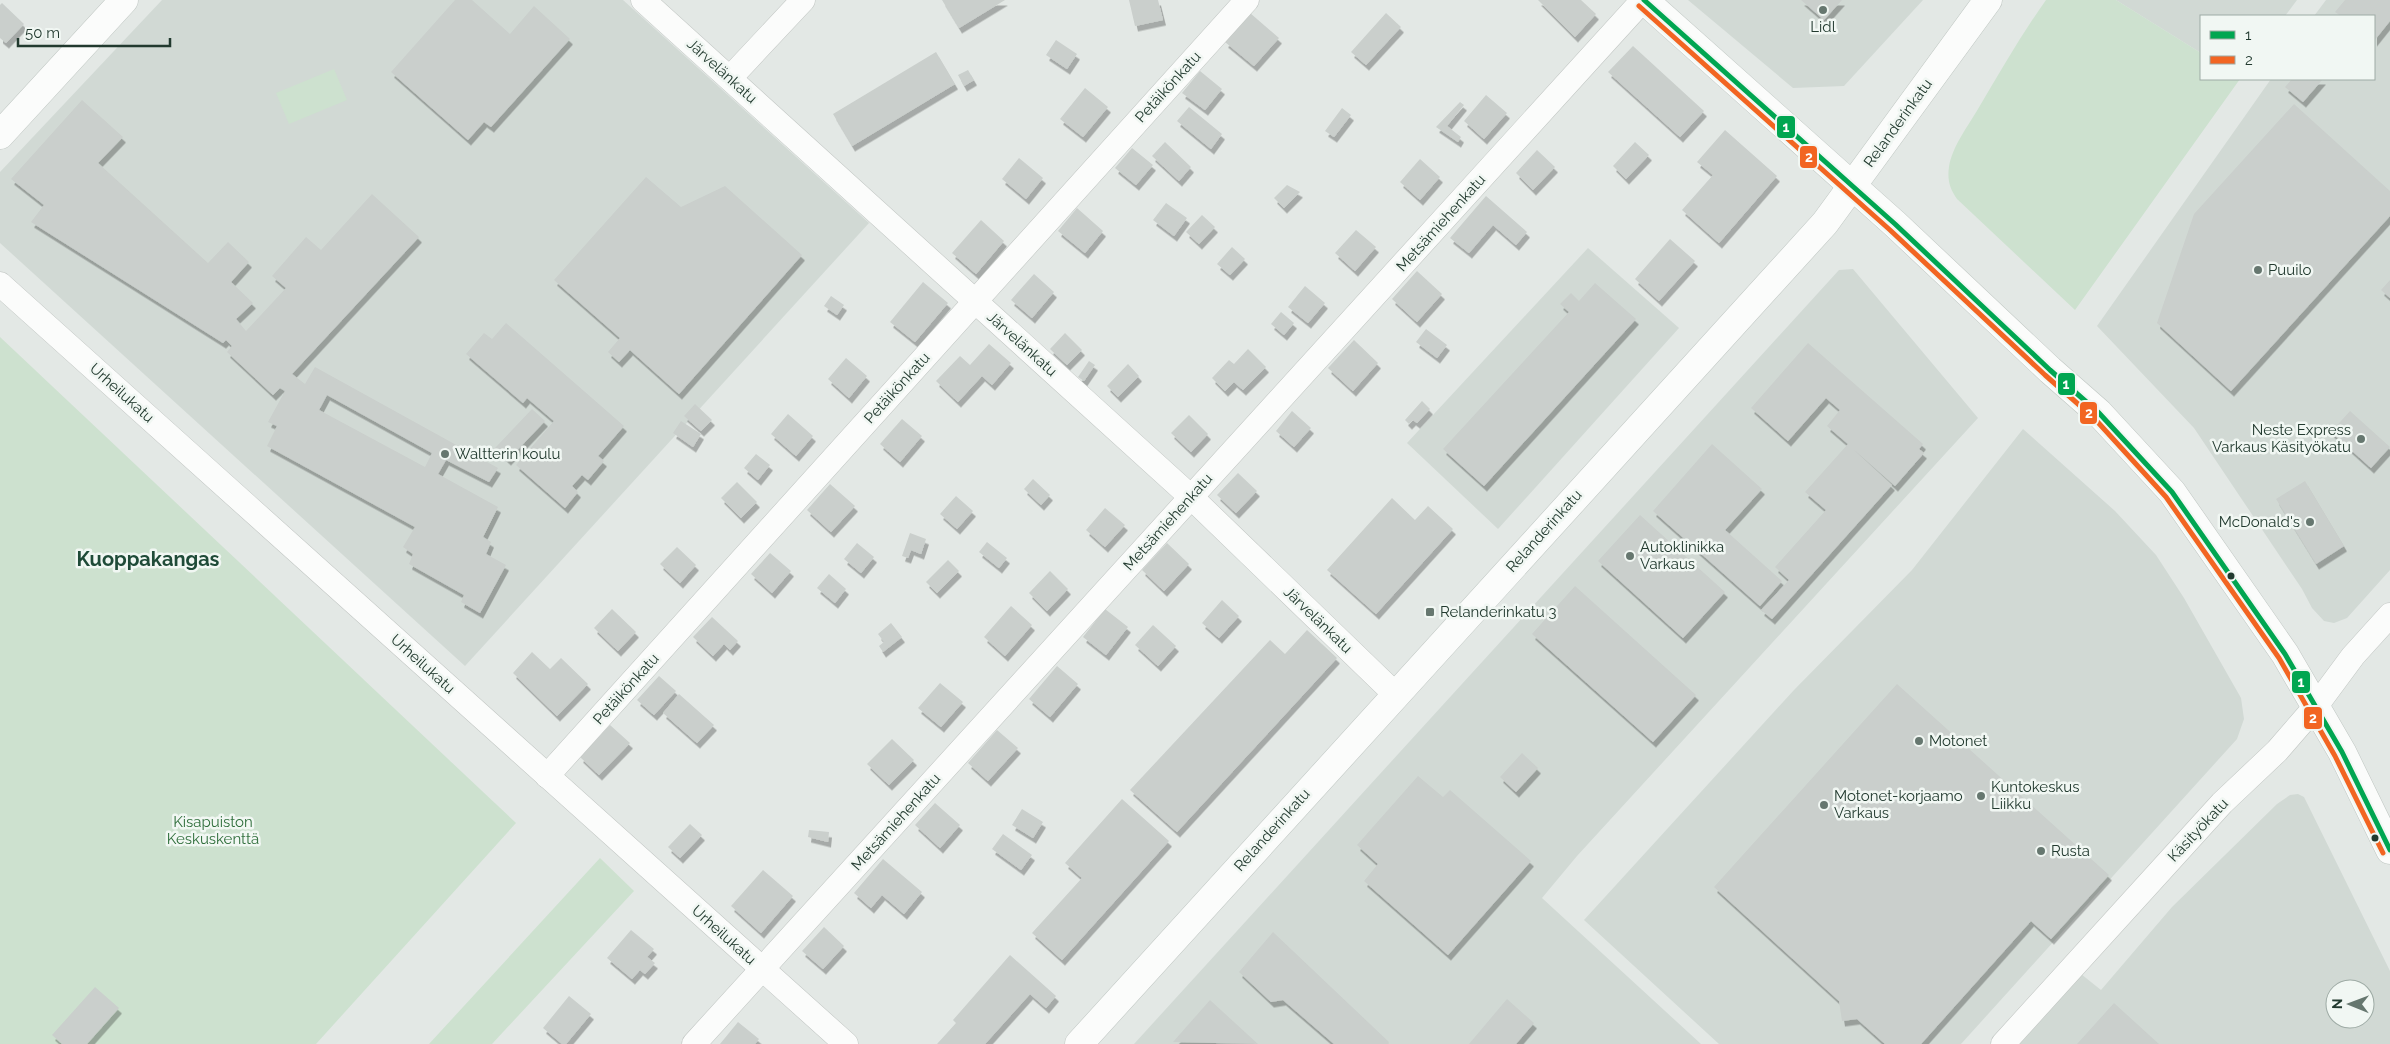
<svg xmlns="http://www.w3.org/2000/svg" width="2390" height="1044" viewBox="0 0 2390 1044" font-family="Raleway,sans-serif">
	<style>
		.built { fill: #d1d9d4; fill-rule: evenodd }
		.green { fill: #cde1cf }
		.building { fill: #cacfcc; fill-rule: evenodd; filter: url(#shadow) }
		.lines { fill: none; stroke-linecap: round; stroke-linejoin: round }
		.street-casing { stroke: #c0c5c2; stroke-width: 25 }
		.secondary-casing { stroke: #bfc6c2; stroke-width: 29 }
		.street { stroke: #fbfcfb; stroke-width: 24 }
		.secondary { stroke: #fbfcfb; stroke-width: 28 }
		.bus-1-casing { stroke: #f1f7f3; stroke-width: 9 }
		.bus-2-casing { stroke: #f1f7f3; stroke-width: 9 }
		.bus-1 { stroke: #00a651; stroke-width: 5 }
		.bus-2 { stroke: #f26522; stroke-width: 5 }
		.poi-dot { fill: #66776f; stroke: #f1f7f3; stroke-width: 2 }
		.bus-dot { fill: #223a2f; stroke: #f1f7f3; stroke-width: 2 }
		.labels { text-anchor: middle; stroke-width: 5; stroke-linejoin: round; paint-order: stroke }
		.poi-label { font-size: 15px; fill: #223a2f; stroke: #f1f7f3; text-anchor: start }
		.street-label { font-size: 15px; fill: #223a2f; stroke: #f1f7f3 }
		.park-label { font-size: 15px; fill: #2f6e3b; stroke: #f1f7f3 }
		.district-label { font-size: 20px; font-weight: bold; fill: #1f4b38; stroke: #f1f7f3 }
		.line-badge { stroke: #f1f7f3; stroke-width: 2 }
		.badge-label { font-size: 14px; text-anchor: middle; font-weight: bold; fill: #fff }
	</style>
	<defs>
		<filter id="shadow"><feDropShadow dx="3" dy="5.5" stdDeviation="0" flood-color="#0004"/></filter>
	</defs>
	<rect width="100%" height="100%" fill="#e3e8e5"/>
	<g class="built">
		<polygon points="162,0 623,0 869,223 465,666 0,243 0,172"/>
		<polygon points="1688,0 1923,0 1844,86 1793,88"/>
		<polygon points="2116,0 2297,0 2285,16 2201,16 2201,53"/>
		<polygon points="2326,0 2390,0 2390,570 2347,618 2334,623 2324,621 2312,608 2302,589 2194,428 2097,326 2271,79 2374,79 2374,16 2314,16"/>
		<polygon points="1588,248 1679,328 1498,529 1407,443"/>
		<polygon points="1853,269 1978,418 1577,856 1542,898 1701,1044 1134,1044 1839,270"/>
		<polygon points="2023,429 2115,511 2156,555 2184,598 2241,698 2244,719 2237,739 1961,1044 1719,1044 1584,920 1794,690 1912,570"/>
		<path d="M2298 794 2304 797 2390 971V1044H2018L2081 974 2101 990 2172 907 2277 804 2290 795ZM2335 989H2365V1019H2335Z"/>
	</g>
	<g class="green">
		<path d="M2046 0H2116L2201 53V79H2240L2075 310 1957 199C1950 189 1947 180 1949 167 1952 147 1968 126 1978 109 2000 72 2021 35 2046 0Z"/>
		<polygon points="334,69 347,100 289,124 276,93"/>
		<polygon points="0,337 516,823 316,1044 0,1044"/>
		<polygon points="600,858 634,891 492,1044 429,1044"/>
	</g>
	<g class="building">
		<polygon points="455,0 472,0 510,34 534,6 570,39 491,127 484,122 468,140 391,72"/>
		<polygon points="942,0 1005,0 959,28"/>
		<polygon points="1129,0 1158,0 1163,20 1135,26"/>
		<polygon points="1538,0 1581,0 1596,14 1575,37"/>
		<polygon points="1801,0 1842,0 1824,20"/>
		<polygon points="2345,0 2390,0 2390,21 2374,41 2374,16 2341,16 2335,12"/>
		<polygon points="2,3 24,24 6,43 0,38 0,5"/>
		<polygon points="1250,13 1279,38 1254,66 1225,42"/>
		<polygon points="1386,13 1401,27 1366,65 1351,52"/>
		<polygon points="1056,40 1077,54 1067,69 1046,55"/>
		<polygon points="1633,46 1704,111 1680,137 1608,72"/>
		<polygon points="936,52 955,84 852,146 833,114"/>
		<polygon points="968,70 974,80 964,86 958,75"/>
		<polygon points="1200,71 1222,89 1205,110 1182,93"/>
		<polygon points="2292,79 2323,79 2303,102 2285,87"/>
		<polygon points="1085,88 1108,107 1083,137 1060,119"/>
		<polygon points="1486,95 1507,113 1484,139 1464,121"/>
		<path d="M82 100 123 137 98 163 208 263 228 242 249 262 231 282 253 303 236 319 246 331 286 288 272 276 306 237 321 250 372 194 419 237 292 374 305 384 315 367 498 468 489 482 446 460 438 474 498 507 483 537 491 542 486 554 506 565 480 613 461 602 464 595 409 564 413 554 403 547 415 527 267 446 277 426 268 422 285 391 280 388 273 395 227 352 232 346 226 340 223 343 31 222 44 205 11 179ZM327 395 432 453 425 467 319 410Z"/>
		<polygon points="1460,102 1464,105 1447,126 1461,137 1458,142 1436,127"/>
		<polygon points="2294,104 2390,191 2390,216 2231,391 2157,323 2194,214"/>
		<polygon points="1189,107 1222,134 1211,149 1177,121"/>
		<polygon points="1342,108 1351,115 1334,137 1325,131"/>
		<polygon points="1725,130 1777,176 1719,243 1682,210 1713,175 1697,162"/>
		<polygon points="1165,142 1191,167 1179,181 1152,156"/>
		<polygon points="1635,142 1649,155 1626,179 1613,166"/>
		<polygon points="1132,148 1153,165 1136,185 1115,168"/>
		<polygon points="1537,150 1555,167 1533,190 1516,173"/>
		<polygon points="1019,158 1043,178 1026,199 1002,179"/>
		<polygon points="1420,159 1440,177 1420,200 1400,182"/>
		<polygon points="646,177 681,207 725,186 802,255 679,394 630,350 619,362 608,352 620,338 554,280"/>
		<polygon points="1287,185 1300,192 1284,208 1274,198"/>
		<polygon points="1486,196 1527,232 1516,245 1493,225 1469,253 1450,238"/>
		<polygon points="1166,203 1187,218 1174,236 1153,220"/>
		<polygon points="1077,208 1103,231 1085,253 1058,231"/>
		<polygon points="1202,215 1215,227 1199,244 1186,232"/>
		<polygon points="981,220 1004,241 976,274 952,253"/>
		<polygon points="1356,230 1376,247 1355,271 1335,253"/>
		<polygon points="1670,239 1695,261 1659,301 1635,279"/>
		<polygon points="1232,247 1245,259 1230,275 1217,264"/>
		<polygon points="1417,271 1442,294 1417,322 1392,299"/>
		<polygon points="1034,274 1054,292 1032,318 1011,300"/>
		<polygon points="2390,280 2390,298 2381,290"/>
		<polygon points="923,282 948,303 915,342 890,322"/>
		<polygon points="1595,283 1636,319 1484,486 1443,449 1569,312 1560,304 1571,293 1579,301"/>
		<polygon points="1305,286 1325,303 1308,323 1288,307"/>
		<polygon points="831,296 844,305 837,315 824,306"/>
		<polygon points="1281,312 1294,323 1284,335 1271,324"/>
		<polygon points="506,323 624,426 598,456 604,461 588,480 582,475 572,486 578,492 565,508 516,465 554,421 527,398 523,403 466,354 484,333 492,339"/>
		<polygon points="1426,329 1447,345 1437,358 1416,342"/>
		<polygon points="1065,333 1082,350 1067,365 1050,349"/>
		<polygon points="1354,340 1378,363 1353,391 1328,368"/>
		<polygon points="1808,343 1923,444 1919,449 1924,453 1895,486 1853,449 1892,485 1772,619 1761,610 1789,580 1775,567 1826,510 1805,492 1848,444 1827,426 1840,410 1826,398 1788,441 1751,408"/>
		<polygon points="989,344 1011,363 992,385 982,376 958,402 936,381 960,356 970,365"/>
		<polygon points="1248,349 1266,367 1243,390 1234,382 1225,391 1212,378 1229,360 1234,364"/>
		<polygon points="846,358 867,376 849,398 828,379"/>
		<polygon points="1089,361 1095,365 1084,381 1078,377"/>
		<polygon points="1128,364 1139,376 1118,397 1107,386"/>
		<polygon points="1422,401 1430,409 1417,423 1413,420 1409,424 1405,420"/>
		<polygon points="695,404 712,420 701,431 684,416"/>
		<polygon points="532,409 545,421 508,460 495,448"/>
		<polygon points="1292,411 1311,428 1294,447 1276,431"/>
		<polygon points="2350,411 2390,447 2371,468 2331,432"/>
		<polygon points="788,414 813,436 796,456 771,434"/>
		<polygon points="1189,415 1208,434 1191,452 1171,433"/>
		<polygon points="902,419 922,436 900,462 880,444"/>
		<polygon points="681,421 701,434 693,447 673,433"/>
		<polygon points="1712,444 1762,489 1725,530 1782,581 1760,606 1653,511"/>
		<polygon points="756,454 770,465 758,480 744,468"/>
		<polygon points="1238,473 1257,491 1236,513 1217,495"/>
		<polygon points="1033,479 1050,495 1041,505 1024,489"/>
		<polygon points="2305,481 2344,546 2316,564 2276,499"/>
		<polygon points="737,482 757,502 741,518 721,498"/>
		<polygon points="830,484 855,506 831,532 807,510"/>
		<polygon points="956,496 973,511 957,529 940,514"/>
		<polygon points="1392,498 1415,520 1428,506 1453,529 1376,614 1327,570"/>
		<polygon points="1105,508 1125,525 1105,547 1086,530"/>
		<polygon points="1640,515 1725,592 1683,638 1598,561"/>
		<polygon points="910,533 926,539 921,554 911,550 908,558 902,556"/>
		<polygon points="987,542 1007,558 999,568 979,552"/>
		<polygon points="857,543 874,557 861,573 844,559"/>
		<polygon points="1167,543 1189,564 1164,591 1142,570"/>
		<polygon points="677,547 696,565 680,583 660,564"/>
		<polygon points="770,553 791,571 772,593 751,574"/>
		<polygon points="948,560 959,571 937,593 926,582"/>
		<polygon points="1050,571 1068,589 1047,611 1029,593"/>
		<polygon points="829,574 846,589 835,603 817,588"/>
		<polygon points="1575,586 1696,695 1653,742 1532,634"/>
		<polygon points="1222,600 1239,616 1219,638 1202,623"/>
		<polygon points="1011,606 1032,625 1005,656 984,637"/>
		<polygon points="612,609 636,632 618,651 594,628"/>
		<polygon points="1105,609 1128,627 1106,655 1083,637"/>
		<polygon points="712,617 738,641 730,650 724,644 713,656 693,637"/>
		<polygon points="891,623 902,637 883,652 879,646 884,642 878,634"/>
		<polygon points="1153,625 1176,646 1158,666 1135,645"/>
		<polygon points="1307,630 1337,658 1177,832 1130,790 1270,640 1285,654"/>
		<polygon points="532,652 550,669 561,658 588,684 557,716 513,673"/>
		<polygon points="1057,666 1078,684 1050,717 1029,699"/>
		<polygon points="659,676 676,691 654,715 637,700"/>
		<polygon points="940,683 963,702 941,727 918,708"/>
		<polygon points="1897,684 2109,875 2051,939 2031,921 1921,1044 1885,1044 1857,1019 1842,1021 1839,1001 1714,887"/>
		<polygon points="679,694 714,725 697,743 663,713"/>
		<polygon points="610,725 630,743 599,775 580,757"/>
		<polygon points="997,730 1018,748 988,781 968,763"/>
		<polygon points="892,739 914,760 889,785 867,764"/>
		<polygon points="1522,753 1538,768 1516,792 1500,777"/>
		<polygon points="1418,776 1443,797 1450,790 1531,861 1448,955 1364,881 1378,864 1357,845"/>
		<polygon points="1122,799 1169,841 1062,960 1032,933 1082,878 1065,863"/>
		<polygon points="935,803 960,825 940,848 915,825"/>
		<polygon points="1022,809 1043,822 1033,838 1012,825"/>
		<polygon points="690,824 702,835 680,858 668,847"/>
		<polygon points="809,830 829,832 828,842 808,837"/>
		<polygon points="1003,834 1032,855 1021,870 992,849"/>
		<polygon points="883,859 922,892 904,914 882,895 871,908 854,893"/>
		<polygon points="763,870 793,896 761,933 731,906"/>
		<polygon points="824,927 844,946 823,969 802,951"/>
		<polygon points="631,930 654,949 647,957 655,963 645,974 640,970 632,979 607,958"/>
		<polygon points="1273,932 1389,1042 1388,1044 1334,1044 1283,1000 1271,1002 1239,972"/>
		<polygon points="1010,955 1056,996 1046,1008 1030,994 985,1044 937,1044 956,1023 953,1020"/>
		<polygon points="95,987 119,1008 87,1044 62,1044 52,1035"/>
		<polygon points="569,996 591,1014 566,1044 562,1044 543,1028"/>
		<polygon points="1507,999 1534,1023 1516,1044 1469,1044"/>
		<polygon points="1210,1000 1258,1044 1173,1042"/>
		<polygon points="2114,1003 2159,1044 2077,1044"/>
		<polygon points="738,1022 759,1039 755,1044 720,1044"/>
	</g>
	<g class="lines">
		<defs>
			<g id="street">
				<polyline points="643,0 1191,497 1395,694"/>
				<polyline points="730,78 803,0"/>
				<polyline points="0,284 846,1044"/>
				<polyline points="547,776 1247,0"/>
				<polyline points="694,1044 1643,0"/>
				<polyline points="2003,1044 2222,803 2277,751 2316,706 2353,656 2390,615"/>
			</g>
			<g id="secondary">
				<polyline points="1644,0 1895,224 2050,370 2099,413 2172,492 2285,654 2342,752 2390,850"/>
				<polyline points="0,135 124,0"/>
				<polyline points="1079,1044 1825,223 1988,0"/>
			</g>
		</defs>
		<use href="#street" class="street-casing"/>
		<use href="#secondary" class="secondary-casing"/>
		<use href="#street" class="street"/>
		<use href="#secondary" class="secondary"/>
		<defs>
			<polyline id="bus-1" points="1644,0 1895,224 2050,370 2099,413 2172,492 2285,654 2342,752 2390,850"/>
			<polyline id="bus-2" points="1639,6 1890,230 2045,375 2094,418 2166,497 2279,658 2335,756 2383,853"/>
		</defs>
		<use href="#bus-1" class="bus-1-casing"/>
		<use href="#bus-2" class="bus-2-casing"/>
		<use href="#bus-1" class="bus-1"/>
		<use href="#bus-2" class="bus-2"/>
	</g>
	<g class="poi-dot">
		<circle cx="1823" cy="10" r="5"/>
		<circle cx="2258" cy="270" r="5"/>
		<circle cx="2361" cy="439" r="5"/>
		<circle cx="445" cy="454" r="5"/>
		<circle cx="2310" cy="522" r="5"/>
		<circle cx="1630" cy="556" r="5"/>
		<rect x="1425" y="607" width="10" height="10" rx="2.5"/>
		<circle cx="1919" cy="741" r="5"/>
		<circle cx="1981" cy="796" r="5"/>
		<circle cx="1824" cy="805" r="5"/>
		<circle cx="2041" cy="851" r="5"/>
	</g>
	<g class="bus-dot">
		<circle cx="2231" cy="576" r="4.5"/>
		<circle cx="2375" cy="838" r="4.5"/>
	</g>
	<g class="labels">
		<g class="poi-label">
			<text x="1823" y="32" text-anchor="middle">Lidl</text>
			<text x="2268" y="275">Puuilo</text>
			<text x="2351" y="435" text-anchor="end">Neste Express<tspan x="2351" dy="17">Varkaus Käsityökatu</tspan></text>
			<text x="455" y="459">Waltterin koulu</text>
			<text x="2300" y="527" text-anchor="end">McDonald's</text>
			<text x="1640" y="552">Autoklinikka<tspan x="1640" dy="17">Varkaus</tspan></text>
			<text x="1440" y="617">Relanderinkatu 3</text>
			<text x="1929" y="746">Motonet</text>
			<text x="1991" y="792">Kuntokeskus<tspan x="1991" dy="17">Liikku</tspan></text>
			<text x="1834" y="801">Motonet-korjaamo<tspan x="1834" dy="17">Varkaus</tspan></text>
			<text x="2051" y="856">Rusta</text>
		</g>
		<g class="street-label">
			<text transform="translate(722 71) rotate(42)" y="5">Järvelänkatu</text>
			<text transform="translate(1168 87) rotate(-48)" y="5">Petäikönkatu</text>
			<text transform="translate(1898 123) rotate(-54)" y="5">Relanderinkatu</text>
			<text transform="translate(1441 223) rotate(-48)" y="5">Metsämiehenkatu</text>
			<text transform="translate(1022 344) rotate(42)" y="5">Järvelänkatu</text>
			<text transform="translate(897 388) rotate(-48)" y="5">Petäikönkatu</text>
			<text transform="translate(122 393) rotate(42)" y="5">Urheilukatu</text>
			<text transform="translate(1168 522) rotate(-48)" y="5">Metsämiehenkatu</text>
			<text transform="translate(1544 531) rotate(-48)" y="5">Relanderinkatu</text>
			<text transform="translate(1318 620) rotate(44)" y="5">Järvelänkatu</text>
			<text transform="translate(423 664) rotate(42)" y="5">Urheilukatu</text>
			<text transform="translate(626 689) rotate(-48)" y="5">Petäikönkatu</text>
			<text transform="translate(896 822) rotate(-48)" y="5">Metsämiehenkatu</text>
			<text transform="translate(1272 830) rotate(-48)" y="5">Relanderinkatu</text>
			<text transform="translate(2198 830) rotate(-47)" y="5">Käsityökatu</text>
			<text transform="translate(724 935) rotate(42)" y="5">Urheilukatu</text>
		</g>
		<g class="park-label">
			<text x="213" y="827">Kisapuiston<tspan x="213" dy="17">Keskuskenttä</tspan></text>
		</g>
		<g class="district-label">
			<text x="148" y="566">Kuoppakangas</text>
		</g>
	</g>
	<g class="line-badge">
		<rect x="1776" y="115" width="20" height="24" rx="5" fill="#00a651"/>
		<rect x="1799" y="145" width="19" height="24" rx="5" fill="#f26522"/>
		<rect x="2057" y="372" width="19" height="24" rx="5" fill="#00a651"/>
		<rect x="2079" y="401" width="19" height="24" rx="5" fill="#f26522"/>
		<rect x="2291" y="670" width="20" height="24" rx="5" fill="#00a651"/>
		<rect x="2303" y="706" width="20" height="24" rx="5" fill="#f26522"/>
	</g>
	<g class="badge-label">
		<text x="1786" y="132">1</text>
		<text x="1809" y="162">2</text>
		<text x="2066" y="389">1</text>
		<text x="2089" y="418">2</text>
		<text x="2301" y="687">1</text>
		<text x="2313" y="723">2</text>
	</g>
	<rect x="2200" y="15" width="175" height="65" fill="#f1f7f3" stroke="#9eaba5"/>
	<rect x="2210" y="31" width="25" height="8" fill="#00a651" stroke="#9eaba5"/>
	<text x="2245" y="40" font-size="15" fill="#223a2f">1</text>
	<rect x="2210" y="56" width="25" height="8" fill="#f26522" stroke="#9eaba5"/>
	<text x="2245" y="65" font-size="15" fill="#223a2f">2</text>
	<g transform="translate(2350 1004) rotate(271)"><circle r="24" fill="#f1f7f3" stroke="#9eaba5"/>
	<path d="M0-4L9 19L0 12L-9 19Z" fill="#66776f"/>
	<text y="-8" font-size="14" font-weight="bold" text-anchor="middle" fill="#223a2f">N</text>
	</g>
	<path d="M18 38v8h152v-8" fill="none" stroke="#223a2f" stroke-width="2.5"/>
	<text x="25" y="38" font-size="15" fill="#223a2f" stroke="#f1f7f3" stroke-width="4" paint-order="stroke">50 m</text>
</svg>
